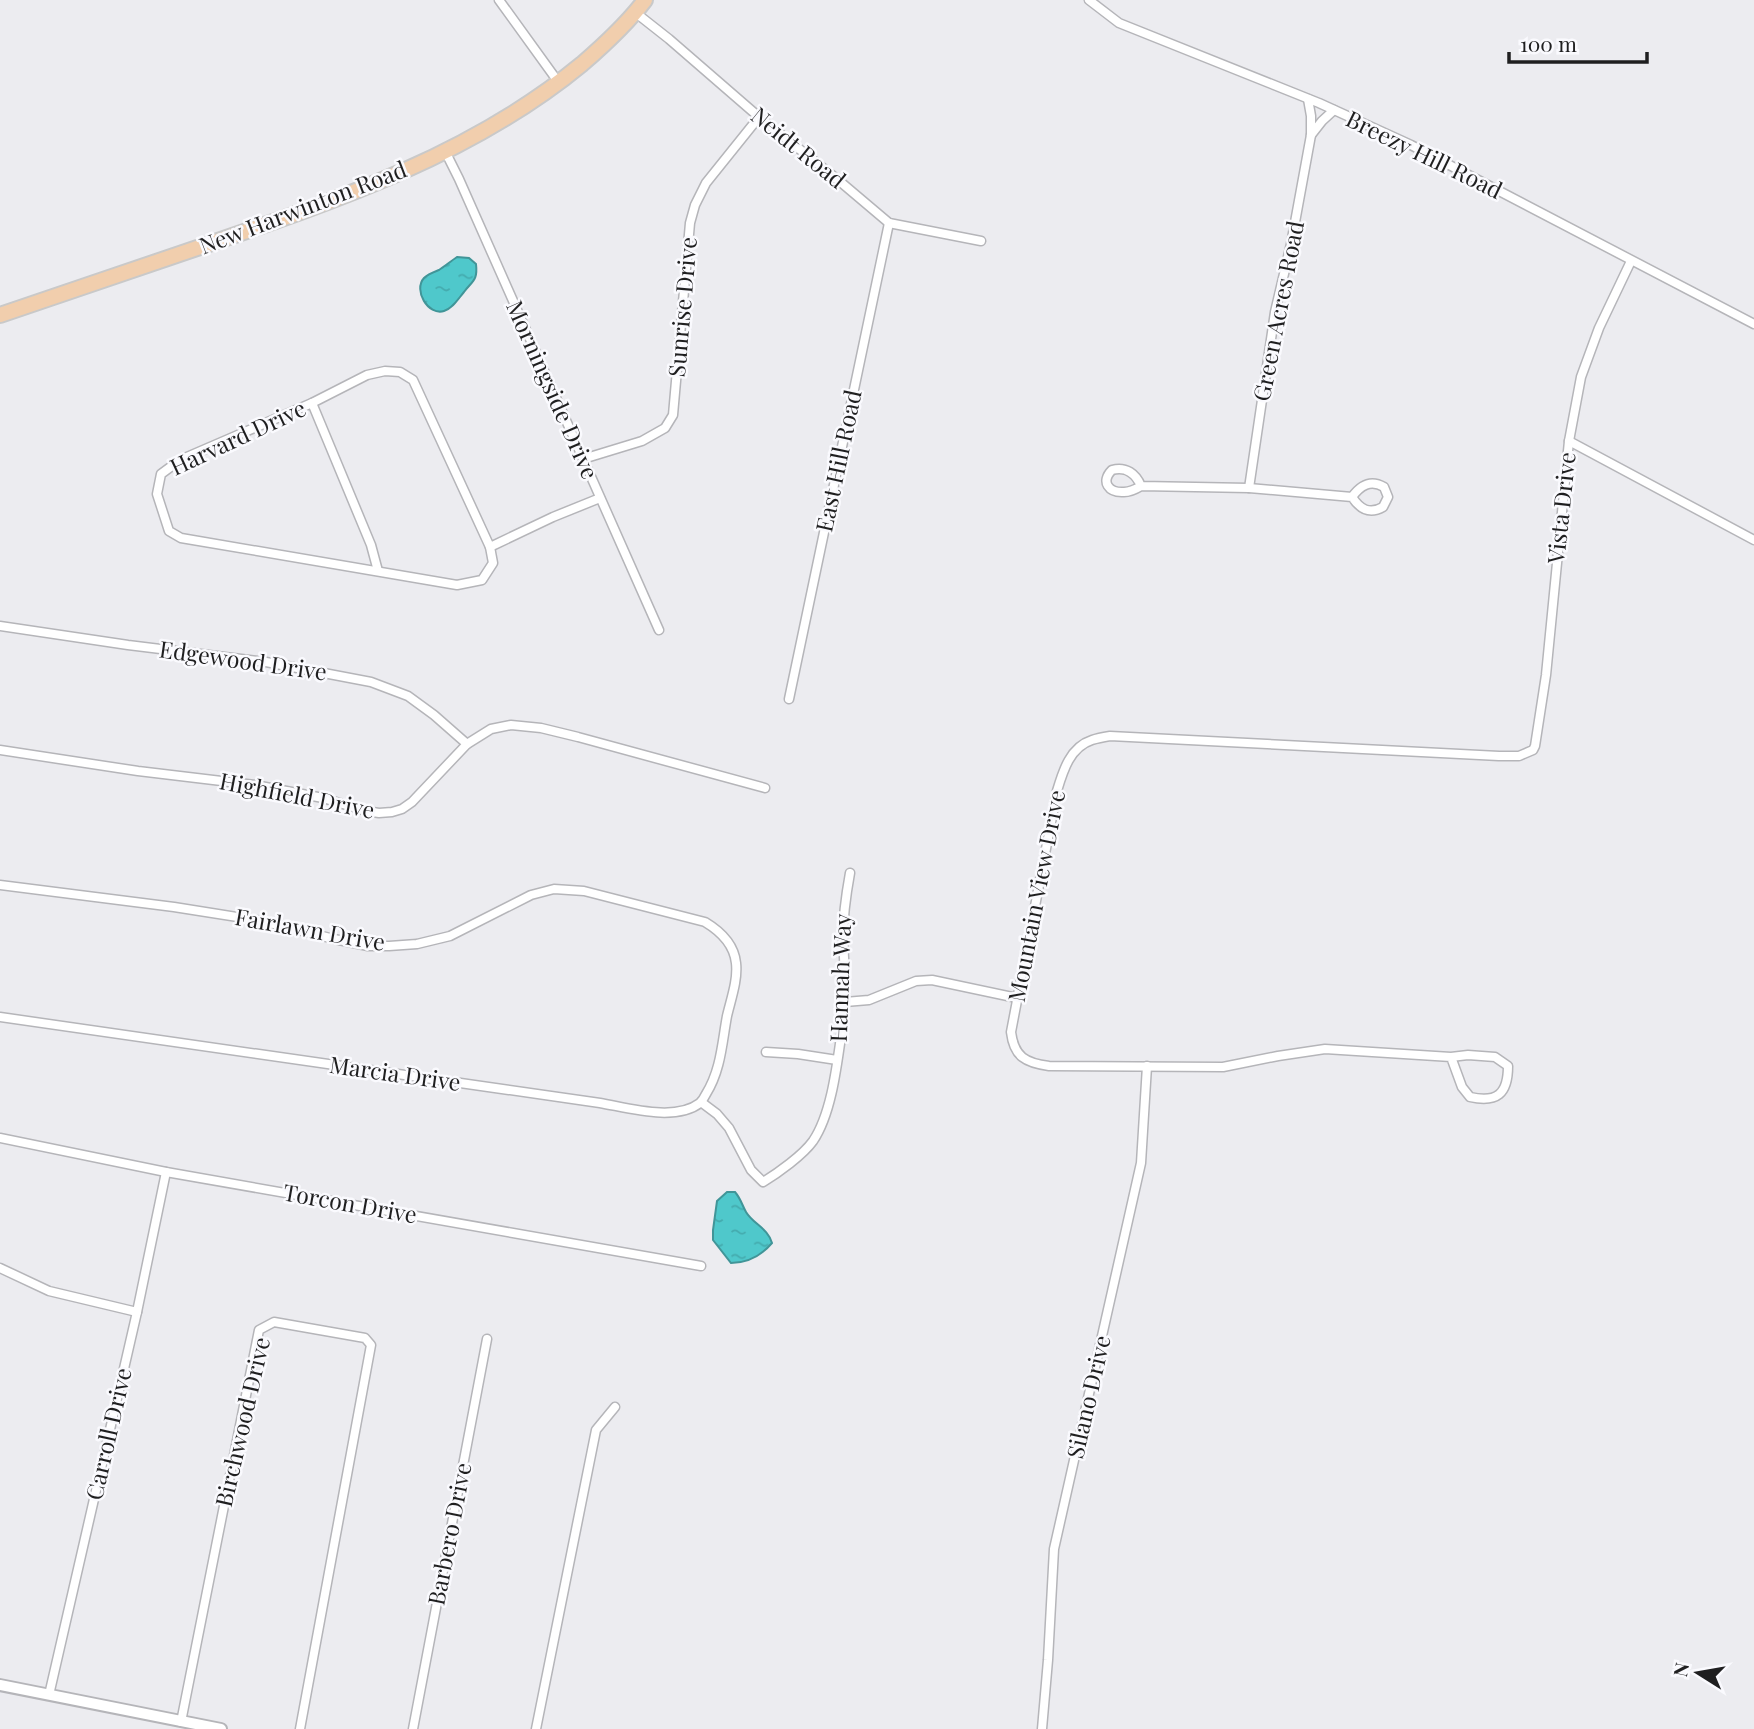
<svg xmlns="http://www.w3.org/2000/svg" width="1754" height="1729" viewBox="0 0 1754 1729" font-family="'Playfair Display',serif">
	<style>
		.water { fill: url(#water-ripples); stroke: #419598; stroke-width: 2 }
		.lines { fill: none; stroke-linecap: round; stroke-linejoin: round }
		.minor-casing { stroke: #b5b5b9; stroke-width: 11 }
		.tertiary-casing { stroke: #b5b5b9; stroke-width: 14 }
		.primary-casing { stroke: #c9c9c9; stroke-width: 18 }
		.minor { stroke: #fff; stroke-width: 8 }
		.tertiary { stroke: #fff; stroke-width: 10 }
		.primary { stroke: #f1cead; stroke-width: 14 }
		.labels { text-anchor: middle; stroke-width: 5; stroke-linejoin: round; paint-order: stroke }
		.street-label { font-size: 23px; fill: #1f1f20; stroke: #fafafe }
	</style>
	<defs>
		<pattern id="water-ripples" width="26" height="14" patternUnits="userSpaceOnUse" patternTransform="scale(1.75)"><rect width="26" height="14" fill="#4fc8cb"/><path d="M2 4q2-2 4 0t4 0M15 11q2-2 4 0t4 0" fill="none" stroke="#44abae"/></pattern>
	</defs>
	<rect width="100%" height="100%" fill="#ececf0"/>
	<g class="water">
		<path d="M457 257 469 258 476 264C478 281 472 281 464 292 458 299 453 308 444 311 428 316 413 290 424 278 428 274 434 272 439 270 445 266 451 261 457 257Z"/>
		<path d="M727 1192H735C741 1199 742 1205 746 1212 753 1224 768 1228 772 1243 761 1256 748 1263 731 1263L713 1240V1230L717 1201Z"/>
	</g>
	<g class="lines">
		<defs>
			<g id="minor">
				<polyline points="499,0 559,83"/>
				<polyline points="1089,0 1119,23 1319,103 1411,145 1754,324"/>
				<polyline points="636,13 669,39 759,117 837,179 889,223 981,241"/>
				<polyline points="1311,135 1322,121 1334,110"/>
				<polyline points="445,151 459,179 659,630"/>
				<polygon points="385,371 400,372 413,380 490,547 493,563 482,580 457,585 181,538 169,531 157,494 161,474 180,460 312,403 367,375"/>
				<polyline points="312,403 371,545 378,571"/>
				<polyline points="1569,441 1754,540"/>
				<polyline points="583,459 642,441 665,428 673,415 690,223 695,205 706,183 759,117"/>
				<path d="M1141 486C1136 474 1126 466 1112 470 1100 482 1109 493 1124 492 1131 492 1136 489 1141 486L1249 488 1352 497C1360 509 1369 515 1383 507L1388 497 1384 487C1370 479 1360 486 1352 497"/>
				<polyline points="1249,488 1275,312 1291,244 1311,135 1311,116 1308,99"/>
				<polyline points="490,547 553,517 600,498"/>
				<polyline points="0,626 128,645 266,662 371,682 408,696 434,715 467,744"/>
				<polyline points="789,699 889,223"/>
				<polyline points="0,750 138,771 255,785 323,798 366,811 379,813 392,812 402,809 412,802 467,744 491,729 511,725 541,728 578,737 765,788"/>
				<path d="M0 885 174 907 262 921 334 939 368 946H389L417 944 450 936 531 895 554 889 584 891 705 922C720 931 734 944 736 963 738 980 731 999 727 1016 722 1043 721 1070 706 1094 705 1096 702 1101 700 1103 675 1122 629 1108 600 1103L0 1017"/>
				<polyline points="845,1002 869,1000 916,981 932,980 1017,998"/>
				<polyline points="766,1052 798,1054 837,1060"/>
				<path d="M1451 1057 1462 1087 1470 1097C1497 1103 1508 1094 1508 1066L1495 1057 1468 1055 1451 1057 1325 1049 1278 1056 1223 1067 1049 1066C1026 1063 1014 1057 1011 1032L1057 791C1063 771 1070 747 1092 740 1098 738 1104 737 1110 736L1499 756H1519L1533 750 1535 746 1546 675 1569 441 1581 377 1599 328 1631 261"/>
				<path d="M701 1102 717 1114 729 1128 751 1170 763 1182C778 1173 803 1155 813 1141 834 1110 838 1053 844 1016 847 990 844 964 843 938 843 916 846 895 850 873"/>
				<polyline points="0,1138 166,1172 701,1266"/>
				<polyline points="0,1268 49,1291 137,1312"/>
				<polyline points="49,1695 137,1312 166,1172"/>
				<polyline points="181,1722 259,1330 274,1322 365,1338 371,1345 300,1729"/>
				<polyline points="413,1729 487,1339"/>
				<polyline points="536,1729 596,1430 615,1407"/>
				<polyline points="1042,1729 1048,1660 1054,1549 1141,1163 1147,1066"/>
			</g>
			<polyline id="tertiary" points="0,1685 221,1729"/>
			<path id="primary" d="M0 315C69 292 137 268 206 245 338 200 473 154 582 64 604 45 627 24 645 0"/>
		</defs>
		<use href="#minor" class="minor-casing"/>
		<use href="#tertiary" class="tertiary-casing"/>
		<use href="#primary" class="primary-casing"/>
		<use href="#minor" class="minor"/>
		<use href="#tertiary" class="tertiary"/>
		<use href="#primary" class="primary"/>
	</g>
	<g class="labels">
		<g class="street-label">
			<text transform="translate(798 148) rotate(39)" y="8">Neidt Road</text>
			<text transform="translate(1424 155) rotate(26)" y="8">Breezy Hill Road</text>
			<text transform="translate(303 208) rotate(-21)" y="8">New Harwinton Road</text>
			<text transform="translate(683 307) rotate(-85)" y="8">Sunrise Drive</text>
			<text transform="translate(1279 311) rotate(-79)" y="8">Green Acres Road</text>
			<text transform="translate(552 390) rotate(66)" y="8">Morningside Drive</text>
			<text transform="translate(238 438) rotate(-25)" y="8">Harvard Drive</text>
			<text transform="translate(839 461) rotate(-78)" y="8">East Hill Road</text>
			<text transform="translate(1562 508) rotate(-84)" y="8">Vista Drive</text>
			<text transform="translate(243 661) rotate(8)" y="8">Edgewood Drive</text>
			<text transform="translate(297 796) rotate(11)" y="8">Highfield Drive</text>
			<text transform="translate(1037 896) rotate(-79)" y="8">Mountain View Drive</text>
			<text transform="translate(310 930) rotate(10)" y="8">Fairlawn Drive</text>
			<text transform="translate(841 978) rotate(-88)" y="8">Hannah Way</text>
			<text transform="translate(395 1074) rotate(8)" y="8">Marcia Drive</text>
			<text transform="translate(350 1204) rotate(10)" y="8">Torcon Drive</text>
			<text transform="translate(1089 1397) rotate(-77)" y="8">Silano Drive</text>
			<text transform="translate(243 1422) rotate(-77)" y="8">Birchwood Drive</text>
			<text transform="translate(109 1434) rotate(-77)" y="8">Carroll Drive</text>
			<text transform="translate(450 1534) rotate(-79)" y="8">Barbero Drive</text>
		</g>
	</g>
	<g transform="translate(1698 1673) rotate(281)" stroke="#fafafe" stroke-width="5" paint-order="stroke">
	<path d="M0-5L12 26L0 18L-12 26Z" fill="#1f1f20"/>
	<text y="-10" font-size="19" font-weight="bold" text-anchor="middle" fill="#1f1f20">N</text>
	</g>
	<path d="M1509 52v10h138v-10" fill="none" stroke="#1f1f20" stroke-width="3.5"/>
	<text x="1520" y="52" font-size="21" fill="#1f1f20" stroke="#fafafe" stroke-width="5" paint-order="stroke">100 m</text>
</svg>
